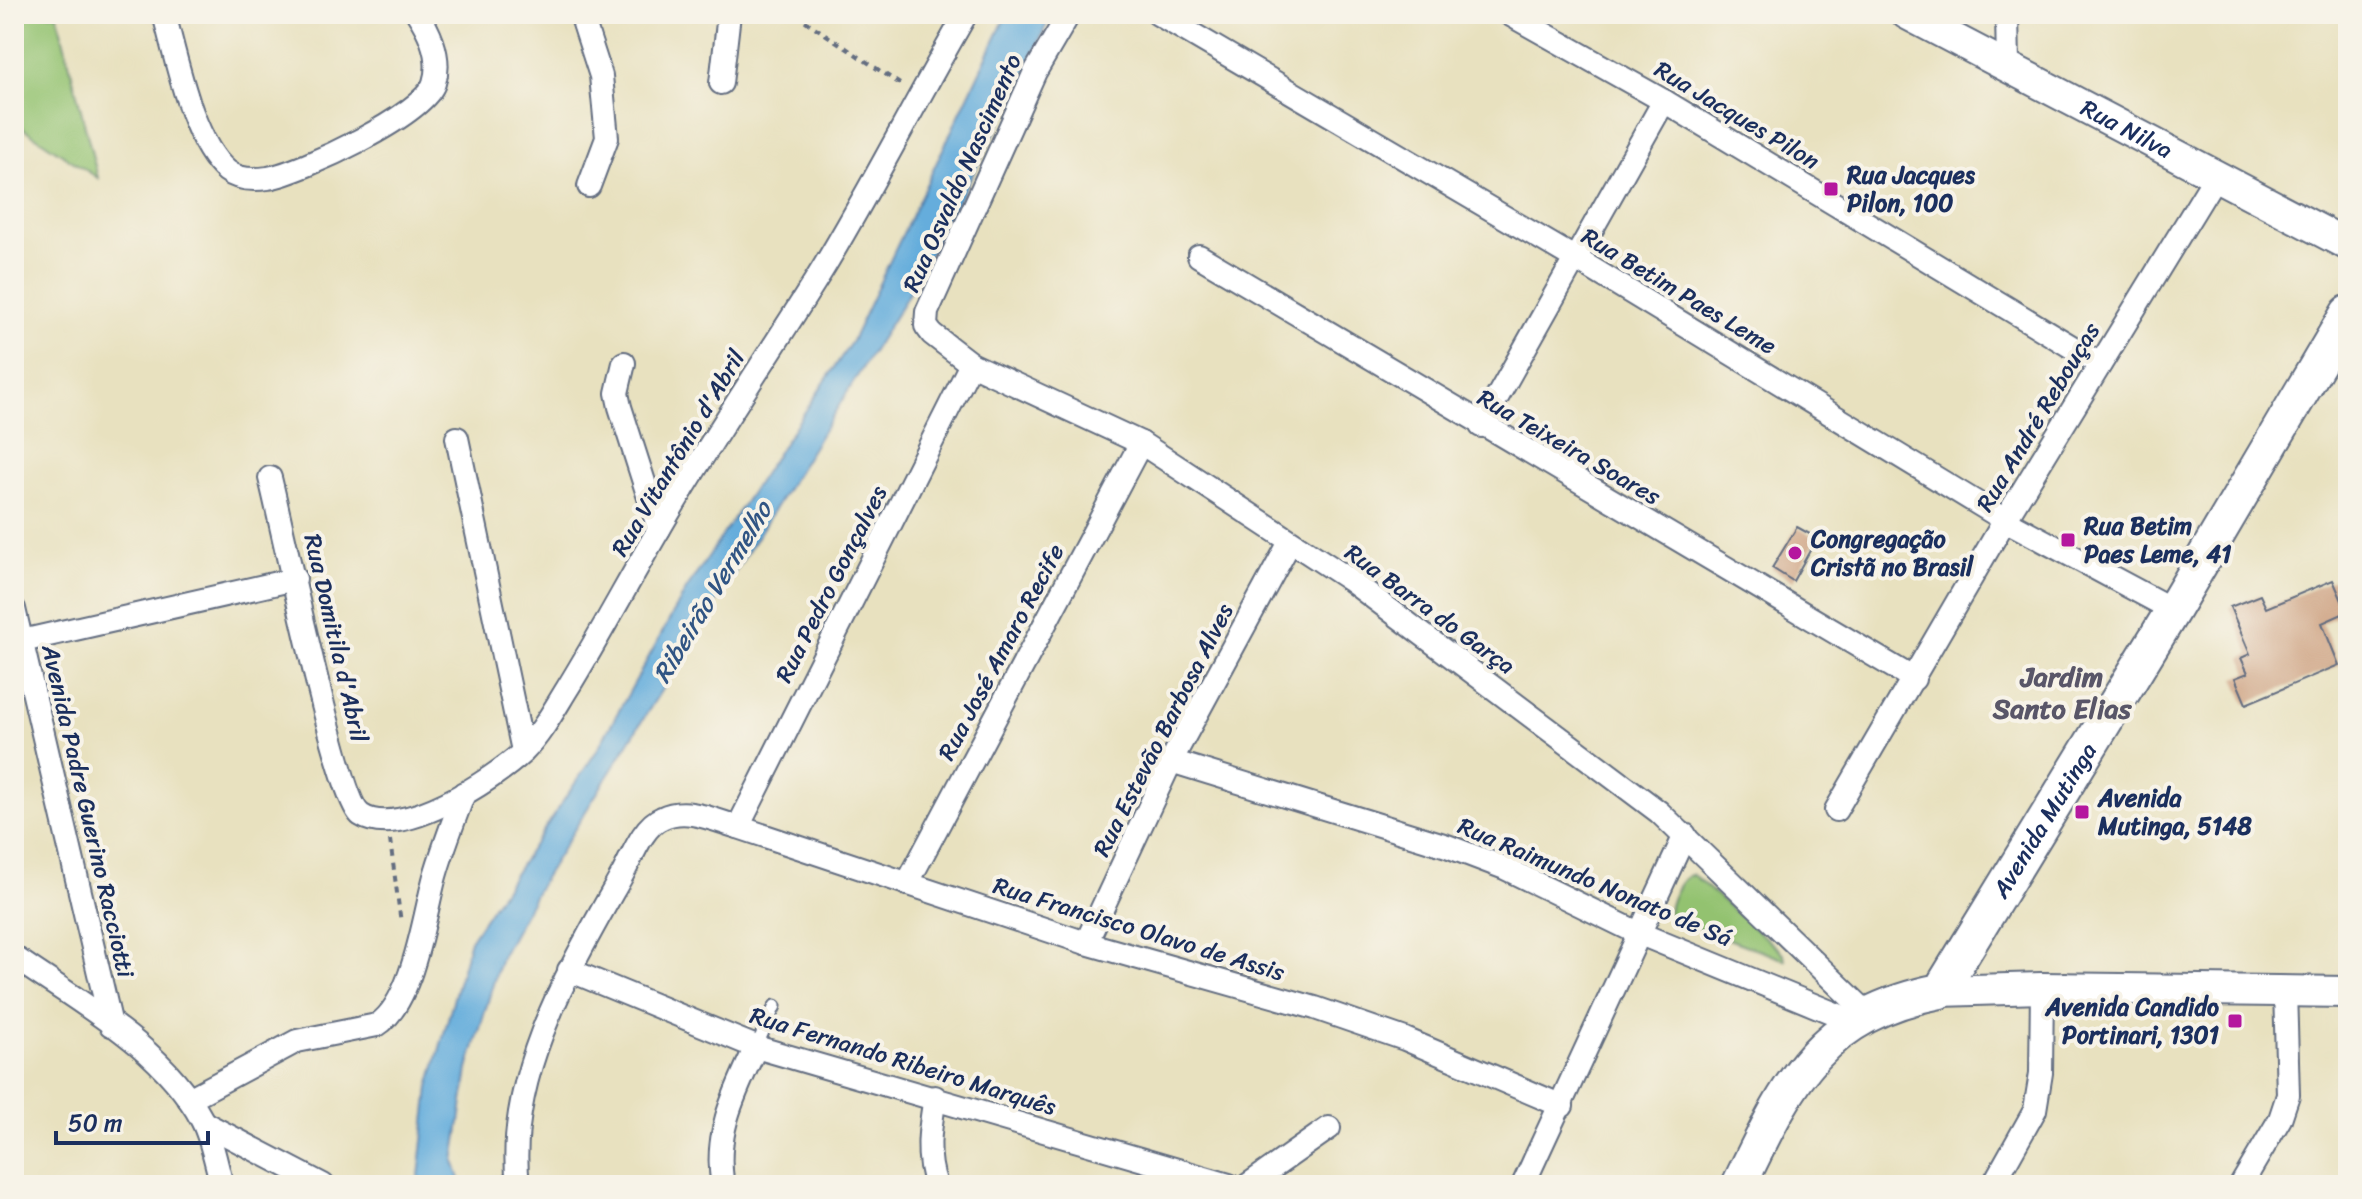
<svg xmlns="http://www.w3.org/2000/svg" width="2362" height="1199" viewBox="0 0 2362 1199" font-family="Sriracha,sans-serif">
	<style>
		.green { fill: #93c270; stroke: #577867; stroke-width: 2 }
		.water { fill: #65addc; stroke: #406e9d; stroke-width: 2 }
		.building { fill: #cb9d7b }
		.lines { fill: none; stroke-linecap: round; stroke-linejoin: round }
		.lane-casing { stroke: #636d80; stroke-width: 15 }
		.street-casing { stroke: #636d80; stroke-width: 26 }
		.secondary-casing { stroke: #636d80; stroke-width: 34 }
		.primary-casing { stroke: #636d80; stroke-width: 38 }
		.path { stroke: #636d80; stroke-width: 4; stroke-dasharray: 6 6; stroke-linecap: butt }
		.lane { stroke: #fff; stroke-width: 11 }
		.street { stroke: #fff; stroke-width: 22 }
		.secondary { stroke: #fff; stroke-width: 30 }
		.primary { stroke: #fff; stroke-width: 34 }
		.poi-dot { fill: #b5179e; stroke: #f7f3e8; stroke-width: 3 }
		.labels { text-anchor: middle; stroke-width: 8; stroke-linejoin: round; paint-order: stroke }
		.street-label { font-size: 24px; fill: #1b2f5e; stroke: #f7f3e8 }
		.poi-label { font-size: 24px; font-weight: bold; fill: #1b2f5e; stroke: #f7f3e8; text-anchor: start }
		.water-label { font-size: 26px; font-style: italic; fill: #315584; stroke: #f7f3e8 }
		.quarter-label { font-size: 28px; font-weight: bold; fill: #595668; stroke: #f7f3e8 }
	</style>
	<rect width="100%" height="100%" fill="#f7f3e8"/>
	<filter id="ink" filterUnits="userSpaceOnUse"><feTurbulence type="fractalNoise" baseFrequency=".0125" numOctaves="2"/><feDisplacementMap in="SourceGraphic" scale="16" xChannelSelector="R" yChannelSelector="G"/><feConvolveMatrix kernelMatrix="1 2 1 2 8 2 1 2 1" color-interpolation-filters="sRGB"/></filter>
	<filter id="wash" filterUnits="userSpaceOnUse"><feTurbulence type="fractalNoise" baseFrequency=".006" numOctaves="4" result="noise"/><feDisplacementMap in="SourceGraphic" scale="32" xChannelSelector="R" yChannelSelector="G"/><feGaussianBlur stdDeviation="1.8" result="paint"/><feColorMatrix in="noise" values="0 0 0 0 0 0 0 0 0 0 0 0 0 0 0 0 0 1.4 0 .05"/><feComposite in="paint" operator="in"/></filter>
	<g filter="url(#wash)">
		<rect width="100%" height="100%" fill="#e8e1bf"/>
		<g class="green">
			<polygon points="14,14 57,14 98,178 15,123"/>
			<path d="M1692 874 1784 954 1785 960 1669 917C1668 903 1679 878 1692 874Z"/>
		</g>
		<polygon class="water" points="1007,14 1051,14 1021,84 906,298 541,883 501,957 468,1069 454,1161 462,1185 421,1185 419,1176 429,1087 470,940 596,752 686,590 852,341"/>
		<g id="blocks">
			<g class="building">
				<polygon points="1797,527 1817,538 1793,581 1772,568"/>
				<polygon points="2333,580 2347,612 2322,623 2339,665 2246,704 2235,678 2248,673 2241,658 2250,654 2230,607 2260,595 2266,608"/>
			</g>
		</g>
	</g>
	<g filter="url(#ink)">
		<use href="#blocks" fill-opacity="0" stroke="#636d80" stroke-width="2"/>
		<g class="lines">
			<defs>
				<polyline id="lane" points="756,1047 775,1006"/>
				<g id="street">
					<path d="M164 14C176 57 192 142 227 171 238 180 254 180 268 178 302 172 424 115 434 83 442 58 431 34 418 14"/>
					<polyline points="581,14 601,76 607,138 589,186"/>
					<polyline points="1069,14 1035,72 927,312 926,326 932,334 971,364 1141,443 1350,580 1659,812 1867,1013"/>
					<polyline points="1158,14 1576,259 2005,520 2173,610"/>
					<polyline points="1509,14 1664,101 2100,364"/>
					<polyline points="2007,14 2008,65"/>
					<polyline points="721,83 729,14"/>
					<polyline points="1199,256 1914,679"/>
					<polyline points="624,363 617,393 620,407 659,529"/>
					<polyline points="1481,426 1664,101"/>
					<polyline points="457,438 523,751"/>
					<path d="M270 478C282 525 338 799 361 815 400 841 494 779 523 752 541 734 554 710 567 689 599 637 627 584 658 531 709 442 768 357 822 270 873 186 917 98 966 14"/>
					<polyline points="14,609 111,1025"/>
					<polyline points="22,641 295,579"/>
					<polyline points="1171,761 1447,846 1505,868 1638,933 1855,1022"/>
					<polyline points="1836,810 2005,520 2215,177"/>
					<polyline points="738,827 971,364"/>
					<polyline points="907,884 1141,443"/>
					<polyline points="1086,943 1171,761 1290,542"/>
					<path d="M14 957C80 1003 163 1047 202 1120 212 1139 216 1164 222 1185"/>
					<polyline points="569,970 756,1047 1229,1185"/>
					<path d="M935 1097C930 1128 925 1155 936 1185"/>
					<path d="M189 1099 297 1041 377 1025C413 1003 424 916 435 876 443 848 454 820 464 793"/>
					<polyline points="204,1123 323,1185"/>
					<path d="M518 1185C505 1076 570 968 621 877 631 860 642 826 662 818 686 806 714 820 738 827L1086 943 1315 1008 1405 1039 1562 1106"/>
					<path d="M723 1185C713 1134 735 1092 756 1047"/>
					<polyline points="1248,1185 1329,1128"/>
					<polyline points="1523,1185 1685,835"/>
					<polyline points="1993,1185 2035,1110 2041,1073 2042,988"/>
					<polyline points="2241,1185 2280,1119 2288,1095 2285,990"/>
				</g>
				<g id="secondary">
					<path id="s1" d="M1907 14 2348 245"/>
					<polyline points="1940,991 2042,988 2348,992"/>
				</g>
				<g id="primary">
					<path id="s2" d="M1739 1185C1789 1082 1818 1015 1940 991L2173 610 2348 313"/>
				</g>
			</defs>
			<use href="#lane" class="lane-casing"/>
			<use href="#street" class="street-casing"/>
			<use href="#secondary" class="secondary-casing"/>
			<use href="#primary" class="primary-casing"/>
			<g class="path">
				<polyline points="795,14 903,86"/>
				<polyline points="390,840 401,923"/>
			</g>
			<use href="#lane" class="lane"/>
			<use href="#street" class="street"/>
			<use href="#secondary" class="secondary"/>
			<use href="#primary" class="primary"/>
		</g>
	</g>
	<g class="poi-dot">
		<rect x="1823" y="181" width="16" height="16" rx="4"/>
		<rect x="2060" y="532" width="16" height="16" rx="4"/>
		<circle cx="1795" cy="553" r="8"/>
		<rect x="2074" y="804" width="16" height="16" rx="4"/>
		<rect x="2227" y="1013" width="16" height="16" rx="4"/>
	</g>
	<g class="labels">
		<g class="street-label">
			<text transform="translate(1737 115) rotate(31)" y="8">Rua Jacques Pilon</text>
			<text dy="8" stroke="none"><textPath href="#s1" startOffset="248">Rua Nilva</textPath></text>
			<text transform="translate(962 173) rotate(-66)" y="8">Rua Osvaldo Nascimento</text>
			<text transform="translate(1679 291) rotate(31)" y="8">Rua Betim Paes Leme</text>
			<text transform="translate(2038 417) rotate(-59)" y="8">Rua André Rebouças</text>
			<text transform="translate(1569 447) rotate(30)" y="8">Rua Teixeira Soares</text>
			<text transform="translate(678 453) rotate(-59)" y="8">Rua Vitantônio d'Abril</text>
			<text transform="translate(831 584) rotate(-63)" y="8">Rua Pedro Gonçalves</text>
			<text transform="translate(1430 609) rotate(36)" y="8">Rua Barra do Garça</text>
			<text transform="translate(336 638) rotate(77)" y="8">Rua Domitila d'Abril</text>
			<text transform="translate(1001 652) rotate(-62)" y="8">Rua José Amaro Recife</text>
			<text transform="translate(1163 730) rotate(-63)" y="8">Rua Estevão Barbosa Alves</text>
			<text transform="translate(88 811) rotate(77)" y="8">Avenida Padre Guerino Racciotti</text>
			<text dy="8" stroke="none"><textPath href="#s2" startOffset="494">Avenida Mutinga</textPath></text>
			<text transform="translate(1595 882) rotate(23)" y="8">Rua Raimundo Nonato de Sá</text>
			<text transform="translate(1139 929) rotate(17)" y="8">Rua Francisco Olavo de Assis</text>
			<text transform="translate(903 1061) rotate(17)" y="8">Rua Fernando Ribeiro Marquês</text>
		</g>
		<g class="poi-label">
			<text x="1847" y="183">Rua Jacques<tspan x="1847" dy="28">Pilon, 100</tspan></text>
			<text x="2084" y="534">Rua Betim<tspan x="2084" dy="28">Paes Leme, 41</tspan></text>
			<text x="1811" y="547">Congregação<tspan x="1811" dy="28">Cristã no Brasil</tspan></text>
			<text x="2098" y="806">Avenida<tspan x="2098" dy="28">Mutinga, 5148</tspan></text>
			<text x="2219" y="1015" text-anchor="end">Avenida Candido<tspan x="2219" dy="28">Portinari, 1301</tspan></text>
		</g>
		<g class="water-label">
			<text transform="translate(712 592) rotate(-59)" y="9">Ribeirão Vermelho</text>
		</g>
		<g class="quarter-label">
			<text x="2062" y="686">Jardim<tspan x="2062" dy="32">Santo Elias</tspan></text>
		</g>
	</g>
	<rect width="2362" height="1199" fill="none" stroke="#f7f3e8" stroke-width="48"/>
	<path d="M56 1131v12h152v-12" fill="none" stroke="#1b2f5e" stroke-width="4"/>
	<text x="68" y="1131" font-size="24" fill="#1b2f5e" stroke="#f7f3e8" stroke-width="6" paint-order="stroke">50 m</text>
</svg>
